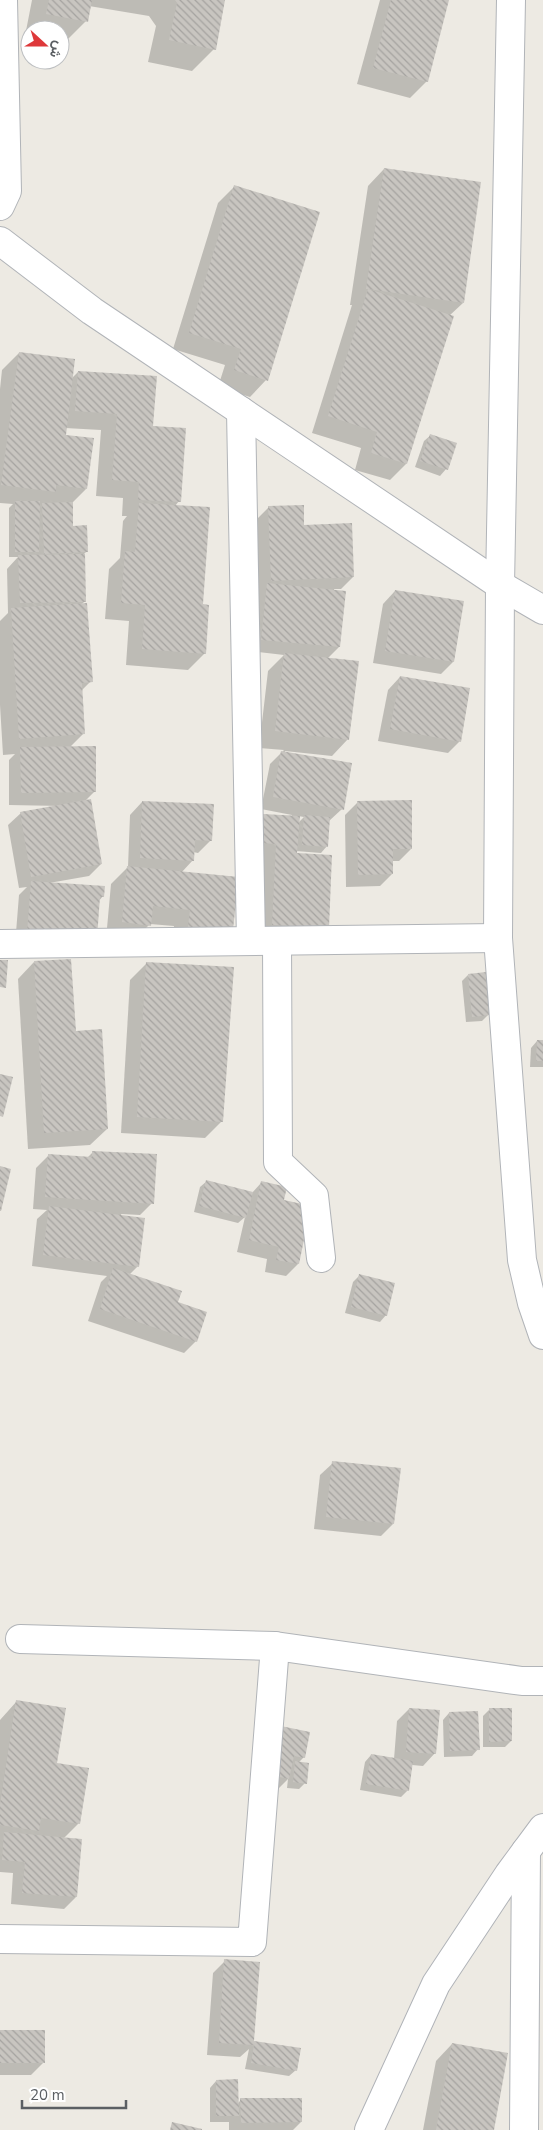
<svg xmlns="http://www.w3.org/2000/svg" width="543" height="2130" viewBox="0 0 543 2130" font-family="'Nunito Sans',Vazirmatn,sans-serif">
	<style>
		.shadow { fill: #0003; fill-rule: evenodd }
		.building { fill: url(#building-back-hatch) }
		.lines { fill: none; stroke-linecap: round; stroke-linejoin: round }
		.minor-casing { stroke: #b1b4b8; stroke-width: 30 }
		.tertiary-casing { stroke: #b1b4b8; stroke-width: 30 }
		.secondary-casing { stroke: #b0b3b8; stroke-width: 30 }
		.minor { stroke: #fff; stroke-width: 28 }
		.tertiary { stroke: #fff; stroke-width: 28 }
		.secondary { stroke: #fff; stroke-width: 28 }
	</style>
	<defs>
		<pattern id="building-back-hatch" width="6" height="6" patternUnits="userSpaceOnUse" patternTransform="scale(1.25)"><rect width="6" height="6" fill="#c8c5c0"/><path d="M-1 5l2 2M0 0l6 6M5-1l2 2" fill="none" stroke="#a5a3a0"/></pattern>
	</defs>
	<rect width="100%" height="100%" fill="#edeae3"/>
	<g class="shadow">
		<polygon points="32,0 224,0 214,49 192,71 148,62 156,26 149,16 89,6 86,21 64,43 60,42 60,30 30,30 30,37 25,36"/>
		<polygon points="380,0 448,0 427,81 410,98 357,84"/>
		<polygon points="384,169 463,303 449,316 453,317 406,464 390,480 355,470 361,448 312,433 352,305 350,305 368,186"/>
		<polygon points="235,186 266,380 250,397 218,387 225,365 173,349 218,203"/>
		<polygon points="19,353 72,378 78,372 152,427 179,501 175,506 201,606 205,653 188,670 126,665 129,621 105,619 109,569 120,558 123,521 127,516 122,516 123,498 96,496 101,430 65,428 65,436 86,489 71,504 72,527 86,552 83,555 84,602 82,604 91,681 81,691 83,734 70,747 95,791 85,801 101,864 89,876 49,883 103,896 98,902 15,945 19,895 27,887 19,888 8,825 21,813 61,806 9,805 9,760 15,754 3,755 0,705 0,621 8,613 7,569 18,557 9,557 9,508 13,504 0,503 0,389 2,370"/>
		<polygon points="431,435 446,469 440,476 415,467 424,441"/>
		<path d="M268 508 303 527 353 577 341 589H334L339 647 327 659 348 739 332 756 285 751V753L342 809 329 821 327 846 321 853 296 851V854L328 927 256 941 247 832 263 815 292 816V815L261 809 270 764 284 750 259 748 268 671 284 655 249 651 255 596 259 592 256 520ZM298 816 304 817 298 823Z"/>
		<polygon points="395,591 453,662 441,674 373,663 383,604"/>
		<polygon points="400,677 460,741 448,753 378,741 388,690"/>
		<polygon points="142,802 211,840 198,853 193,852 193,860 181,873 238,879 171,950 174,926 150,924 133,941 106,939 111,884 128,867 130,815"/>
		<polygon points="357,803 411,849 399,861 392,861 392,874 380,886 346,887 345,815"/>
		<polygon points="34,962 75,1032 107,1129 90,1145 28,1149 18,979"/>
		<polygon points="147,963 222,1121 205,1138 121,1133 130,980"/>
		<polygon points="468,975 489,1014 482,1021 466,1022 462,981"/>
		<polygon points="537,1041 543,1042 543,1067 530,1067 531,1048"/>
		<polygon points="93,1152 152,1203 140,1215 121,1214 138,1266 129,1275 176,1303 196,1341 184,1353 88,1321 101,1282 107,1276 32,1266 37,1219 47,1210 33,1209 36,1168 49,1155 87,1158"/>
		<polygon points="207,1181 252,1193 261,1183 282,1201 298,1264 286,1276 265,1272 267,1259 237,1252 245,1217 238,1223 194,1212 200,1187"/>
		<polygon points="359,1276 386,1315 380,1322 345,1313 353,1282"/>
		<polygon points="333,1463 393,1524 381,1536 314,1529 320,1475"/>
		<polygon points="17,1701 56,1764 79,1823 63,1839 76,1897 64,1909 11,1904 13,1873 0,1872 0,1720"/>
		<polygon points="409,1709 435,1753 423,1766 412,1765 408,1790 401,1797 360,1790 365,1762 371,1755 394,1759 397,1721"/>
		<polygon points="490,1709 511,1741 505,1747 483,1747 483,1716"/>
		<polygon points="449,1713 478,1749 472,1756 444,1757 443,1720"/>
		<polygon points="308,1733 303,1758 298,1763 305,1783 299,1789 287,1788 288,1779 276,1791 254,1786"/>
		<polygon points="225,1961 253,2044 296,2070 289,2076 245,2069 249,2049 240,2057 207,2055 213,1973"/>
		<polygon points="0,2031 43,2063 31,2075 0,2075"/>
		<polygon points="452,2044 492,2130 423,2130 436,2061"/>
		<polygon points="216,2081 238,2103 241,2100 301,2122 293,2130 229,2130 229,2122 210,2122 210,2088"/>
	</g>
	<g class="building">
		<polygon points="49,0 92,0 88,22 46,14"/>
		<polygon points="175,0 225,0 216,50 169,40 177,3"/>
		<polygon points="391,0 449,0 428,82 373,68"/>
		<polygon points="384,168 481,182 464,303 368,289 454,316 407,464 371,453 377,432 328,416 368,289 366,289"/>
		<polygon points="234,185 320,212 268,381 234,370 241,349 189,333"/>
		<polygon points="19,352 75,359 66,435 94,438 87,489 56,485 56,492 1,485"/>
		<polygon points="78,371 157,376 153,426 186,428 181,502 138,500 139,482 112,480 117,414 75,411"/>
		<polygon points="430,434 457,443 448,470 420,461"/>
		<polygon points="15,501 40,501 39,552 15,552"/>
		<polygon points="73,502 73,526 87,525 88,552 44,554 42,503"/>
		<polygon points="139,503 210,507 203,604 209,605 206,654 142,649 145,605 121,603 125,551 135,552"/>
		<polygon points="304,505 304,525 352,523 354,577 271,581 268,506"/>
		<polygon points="85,554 86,602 20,603 18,555"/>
		<polygon points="267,583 346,591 340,647 261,640"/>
		<polygon points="395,590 464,601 454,662 385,651"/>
		<polygon points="87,603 93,682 82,683 85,734 19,739 11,608"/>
		<polygon points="284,653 359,661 349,740 275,731"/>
		<polygon points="400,676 470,688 461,742 390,729"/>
		<polygon points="96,746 96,792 21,793 20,747"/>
		<polygon points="281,751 352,763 344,810 273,797"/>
		<polygon points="91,799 102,864 31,877 20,812"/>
		<polygon points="412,800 412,849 393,849 393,874 358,875 357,801"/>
		<polygon points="142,801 214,804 212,841 195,840 194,861 140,858"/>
		<polygon points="263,814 300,816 297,853 332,855 329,928 272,925 276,844 261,843"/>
		<polygon points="304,815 330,817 328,847 302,845"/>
		<polygon points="127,866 239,877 232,938 187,934 190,910 153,906 151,926 122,922"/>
		<polygon points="31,881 105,886 104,897 100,897 97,938 27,933"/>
		<polygon points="71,959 76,1031 102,1029 108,1129 44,1133 34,961"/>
		<polygon points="0,960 8,960 6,988 0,987"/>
		<polygon points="146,962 234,967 223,1122 137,1117"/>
		<polygon points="486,972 490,1015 472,1017 468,974"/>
		<polygon points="537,1040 543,1040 543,1061 536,1061"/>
		<polygon points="0,1074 13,1077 3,1117 0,1116"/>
		<polygon points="92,1151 157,1154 154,1204 45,1197 48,1154 92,1157"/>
		<polygon points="0,1166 11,1169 1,1211 0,1211"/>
		<polygon points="206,1180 253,1192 246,1218 199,1206"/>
		<polygon points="261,1181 287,1187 284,1200 311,1206 299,1264 276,1260 279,1247 249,1240"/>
		<polygon points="49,1206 145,1218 139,1267 43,1255"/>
		<polygon points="113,1268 182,1291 178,1302 207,1312 197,1342 100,1309"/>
		<polygon points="359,1274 395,1283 387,1316 351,1307"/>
		<polygon points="332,1461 401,1468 394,1524 326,1517"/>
		<polygon points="16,1700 66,1708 57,1763 89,1768 80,1824 41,1818 39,1831 0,1825 0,1805"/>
		<polygon points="409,1708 440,1710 436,1754 406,1752"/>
		<polygon points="489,1708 512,1708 512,1741 489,1742"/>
		<polygon points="478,1711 480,1750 450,1751 449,1712"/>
		<polygon points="276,1725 310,1732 305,1758 294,1756 289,1779 266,1774"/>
		<polygon points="371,1754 413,1761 409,1791 366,1784"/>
		<polygon points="295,1761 309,1763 307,1784 293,1782"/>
		<polygon points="4,1832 82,1839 77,1897 22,1893 25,1862 2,1860"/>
		<polygon points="224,1959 260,1962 254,2041 301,2048 297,2071 251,2063 254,2045 219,2043"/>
		<rect x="0" y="2030" width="45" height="33"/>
		<polygon points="452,2043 508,2053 494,2130 436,2130"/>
		<polygon points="238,2079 239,2116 216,2116 216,2080"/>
		<polygon points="240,2098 302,2098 302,2122 241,2123"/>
		<polygon points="172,2122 202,2129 202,2130 170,2130"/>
	</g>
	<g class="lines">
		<defs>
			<g id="minor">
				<polyline points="511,0 500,585 498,938 522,1260 532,1303 543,1335"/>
				<polyline points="0,206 7,191 3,0"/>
				<polyline points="241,411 251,941"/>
				<polyline points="277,941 278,1162 314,1196 321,1258"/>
				<polyline points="0,944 498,938"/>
				<polyline points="20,1639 275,1646 522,1681 543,1681"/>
				<polyline points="0,1939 252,1942 275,1646"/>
				<polyline points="524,2130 526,1851"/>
			</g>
			<polyline id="tertiary" points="0,241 92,311 500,585 543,610"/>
			<polyline id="secondary" points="369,2130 436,1984 509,1874 543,1828"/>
		</defs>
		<use href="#minor" class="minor-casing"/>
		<use href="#tertiary" class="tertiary-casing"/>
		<use href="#secondary" class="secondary-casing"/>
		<use href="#minor" class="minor"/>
		<use href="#tertiary" class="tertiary"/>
		<use href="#secondary" class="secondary"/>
	</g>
	<g transform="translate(45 45) rotate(111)"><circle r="24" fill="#ffffff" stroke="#bdbfc1"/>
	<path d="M0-4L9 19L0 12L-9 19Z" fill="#de383a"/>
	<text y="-8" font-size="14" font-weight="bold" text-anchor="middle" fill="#5b5f63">ش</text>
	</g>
	<path d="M22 2100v8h104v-8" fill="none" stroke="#5b5f63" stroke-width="2.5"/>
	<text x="30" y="2100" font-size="15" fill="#5b5f63" stroke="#ffffff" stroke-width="4" paint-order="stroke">20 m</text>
</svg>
